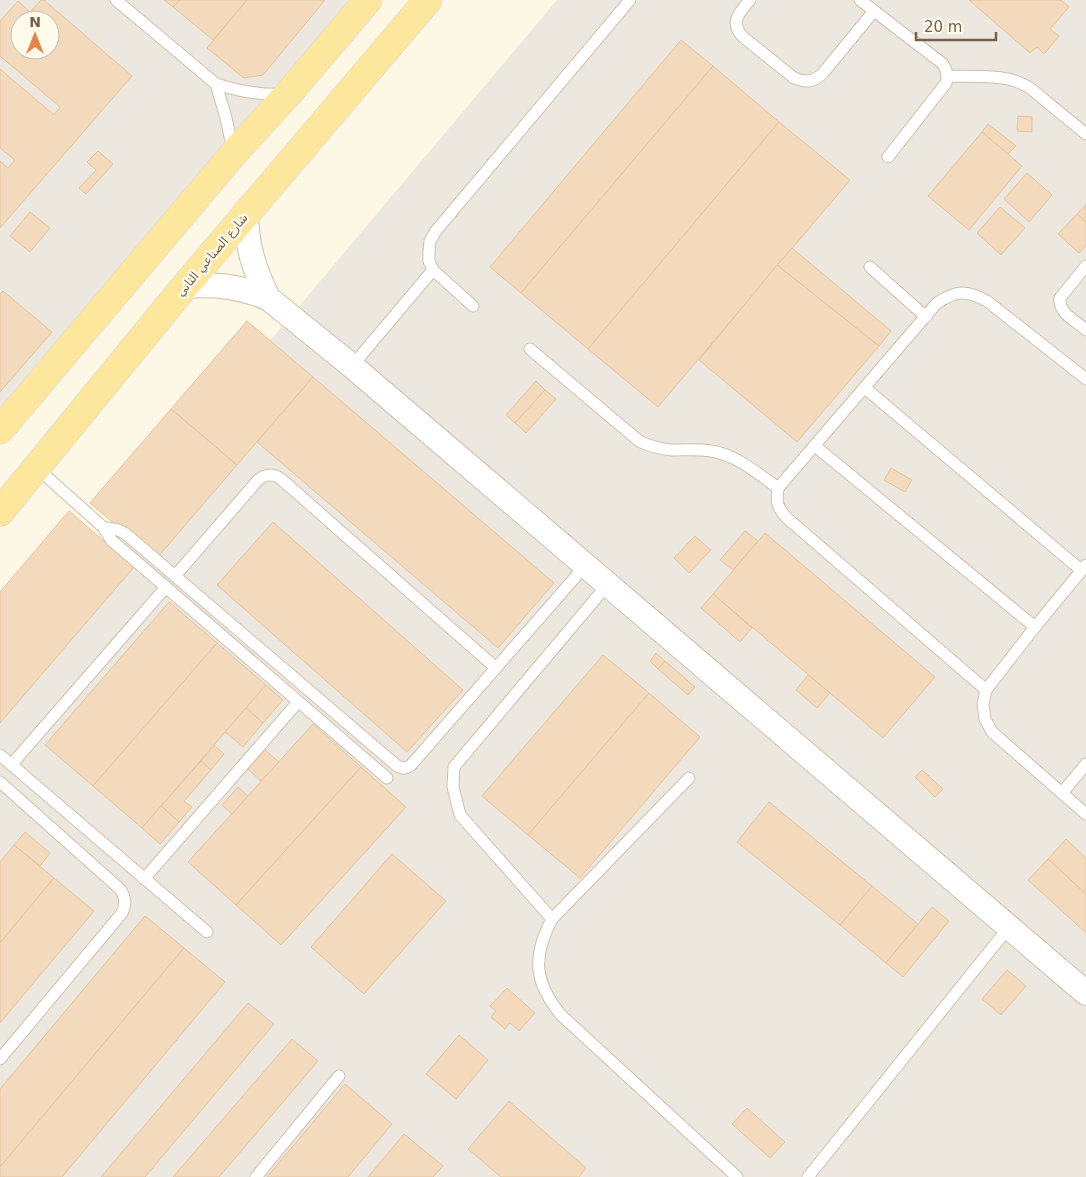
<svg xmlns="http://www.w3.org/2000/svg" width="1086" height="1177" viewBox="0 0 1086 1177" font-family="'DejaVu Sans','Noto Naskh Arabic',sans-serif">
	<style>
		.industrial { fill: #ede8df; fill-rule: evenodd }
		.building { fill: #f3dabc; stroke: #e6c39c; fill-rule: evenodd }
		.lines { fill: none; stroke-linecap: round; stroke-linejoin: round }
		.service-casing { stroke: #cfc0ab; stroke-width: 13 }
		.minor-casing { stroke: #cfc0ab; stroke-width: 26 }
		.primary-casing { stroke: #dcd6d0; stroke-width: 29 }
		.service { stroke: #fff; stroke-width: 11 }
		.minor { stroke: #fff; stroke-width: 24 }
		.primary { stroke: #fde79d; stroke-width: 28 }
		.labels { text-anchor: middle; stroke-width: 4.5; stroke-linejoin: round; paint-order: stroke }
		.street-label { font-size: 12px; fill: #776049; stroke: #fffaec }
	</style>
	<rect width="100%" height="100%" fill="#fdf7e5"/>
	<g class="industrial">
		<path d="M0 0H360L0 426ZM20 20H50V50H20Z"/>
		<polygon points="557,0 1086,0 1086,1177 0,1177 0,661"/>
	</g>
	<g class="building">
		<path d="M41 0H44L132 76 0 228V161L8 168 15 160 0 148V69L54 115 60 107 0 56V21L18 1 30 12ZM20 20H50V50H20Z"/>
		<polygon points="164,0 180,0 173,7"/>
		<polygon points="180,0 247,0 213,40 173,7"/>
		<polygon points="247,0 325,0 263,75 244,78 207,48"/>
		<polygon points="969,0 1061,0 1069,7 1050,29 1059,36 1044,54 1037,47 1030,53"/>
		<polygon points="681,40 713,66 521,293 490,267"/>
		<polygon points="713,66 779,122 588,349 521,293"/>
		<polygon points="1018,116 1032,117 1032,132 1017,131"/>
		<polygon points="779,122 850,180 658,407 588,349"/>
		<polygon points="988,124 1016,146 1008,154 982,132"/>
		<polygon points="982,132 1022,166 969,230 928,196"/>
		<polygon points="98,151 113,164 86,194 79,188 96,170 87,162"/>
		<polygon points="1027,173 1052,195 1029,222 1004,199"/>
		<polygon points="1086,204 1086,222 1077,214"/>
		<polygon points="1000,207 1025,228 1001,255 977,233"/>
		<polygon points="30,212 50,228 30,252 10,236"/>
		<polygon points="1077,214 1086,222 1086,246 1079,253 1058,234"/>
		<polygon points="792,248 891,331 879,346 777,265"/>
		<polygon points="777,265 879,346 797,442 699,360"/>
		<polygon points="3,291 52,332 0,392 0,294"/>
		<polygon points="247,321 313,377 237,465 171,409"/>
		<polygon points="313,377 554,583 498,648 257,442"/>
		<polygon points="536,381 545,390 515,423 506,415"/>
		<polygon points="545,390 556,399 526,433 515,423"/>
		<polygon points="171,409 237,465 156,559 90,503"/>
		<polygon points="891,468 912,480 905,492 884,480"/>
		<polygon points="69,511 134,567 0,723 0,592"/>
		<polygon points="273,522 463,690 407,752 217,585"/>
		<polygon points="745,531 758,541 733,570 720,560"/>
		<polygon points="765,533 935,677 883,738 713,594"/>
		<polygon points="695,536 711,550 689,573 674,558"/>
		<polygon points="713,594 752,628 740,642 701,608"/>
		<polygon points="169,602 217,643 93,786 45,745"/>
		<polygon points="217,643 266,685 142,828 93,786"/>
		<polygon points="656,653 665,661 658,669 650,661"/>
		<polygon points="603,655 649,693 528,835 482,796"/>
		<polygon points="665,661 695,687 688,695 658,669"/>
		<polygon points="808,675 830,693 817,708 796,690"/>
		<polygon points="266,685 283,700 263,723 246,708"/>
		<polygon points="649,693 700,737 580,878 528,835"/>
		<polygon points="246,708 263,723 243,747 225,732"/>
		<polygon points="313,724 361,767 236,905 188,862"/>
		<polygon points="214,745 224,754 211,770 201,761"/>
		<polygon points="265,750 279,762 261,781 248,769"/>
		<polygon points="201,761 211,770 184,801 192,807 179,822 161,806"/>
		<polygon points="361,767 406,807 281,945 236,905"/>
		<polygon points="922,770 943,789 935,797 915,777"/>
		<polygon points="238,787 248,796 232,814 222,805"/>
		<polygon points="769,802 872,886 840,925 737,842"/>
		<polygon points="161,806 179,822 160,844 142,828"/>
		<polygon points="25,832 50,853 40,866 14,845"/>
		<polygon points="1066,839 1086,858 1086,894 1048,859"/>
		<polygon points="14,845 54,878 0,943 0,862"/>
		<polygon points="392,854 446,901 364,994 311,947"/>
		<polygon points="1048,859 1086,894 1086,933 1028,880"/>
		<polygon points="54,878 94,911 0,1023 0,943"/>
		<polygon points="872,886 918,924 886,963 840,925"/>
		<polygon points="932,907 949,921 903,977 886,963"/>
		<polygon points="145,916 184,948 0,1167 0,1089"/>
		<polygon points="184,948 225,982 62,1177 0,1177 0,1167"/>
		<polygon points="1007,970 1026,986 1001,1015 982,999"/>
		<polygon points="507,988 535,1013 519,1031 510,1023 505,1029 491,1017 496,1011 490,1006"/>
		<polygon points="248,1003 274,1024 145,1177 101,1177"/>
		<polygon points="459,1035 488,1060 456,1099 426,1074"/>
		<polygon points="292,1039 318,1061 219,1177 173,1177"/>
		<polygon points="345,1084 392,1124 348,1177 267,1177"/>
		<polygon points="509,1101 586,1168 579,1177 501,1177 468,1149"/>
		<polygon points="747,1108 785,1142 770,1158 732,1124"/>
		<polygon points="404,1134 443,1166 433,1177 368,1177"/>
	</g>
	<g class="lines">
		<defs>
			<g id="service">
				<path d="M116 0 216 84C238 91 259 95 282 94"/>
				<path d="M750 0C739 13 729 22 743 37L794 78C806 83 814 82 823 73L874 11"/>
				<path d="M860 0 943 64C947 71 948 75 946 83L888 157"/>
				<path d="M947 76C967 77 994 75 1012 80 1019 82 1025 85 1030 88L1086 134"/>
				<polyline points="216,84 226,118 233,150"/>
				<path d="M1086 266 1060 298C1058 313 1076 321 1086 330"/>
				<polyline points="870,267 926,317"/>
				<polyline points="473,306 433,270 429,261 429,251 430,241 435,232 630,0"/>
				<path d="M530 349 639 441C649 446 660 449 672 450 685 450 698 449 711 451 737 455 757 473 778 488"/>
				<polyline points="352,366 433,270"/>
				<polyline points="865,388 1081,570"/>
				<polyline points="815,446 1035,627"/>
				<polyline points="37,468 104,528 112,541 117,545 387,778"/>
				<path d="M104 528C112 528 119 529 126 534L396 765C401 769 406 769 411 765L586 565"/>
				<polyline points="1086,565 1035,627 986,690 983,704 985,719 992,732 1086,814"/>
				<path d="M175 576 258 480C266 474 273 473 281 479L496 668"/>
				<path d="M986 690 788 519C777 508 776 503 778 488L937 303C957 290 966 290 987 301L1086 379"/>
				<polyline points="0,755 207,932"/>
				<polyline points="11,765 166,587"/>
				<path d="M689 778 552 919C532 957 534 982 561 1015L737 1177"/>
				<path d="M0 782 120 889C126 898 126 904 122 913L0 1059"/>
				<polyline points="1062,793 1086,764"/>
				<polyline points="144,879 298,702"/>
				<polyline points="552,919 460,815 453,787 454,767 608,584"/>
				<polyline points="256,1177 339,1076"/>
				<polyline points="808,1177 1009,927"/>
			</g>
			<g id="minor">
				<path d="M246 215C247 247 254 269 268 298"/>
				<path d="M185 286C218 284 238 286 268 298L352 366 1086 993"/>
			</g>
			<g id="primary">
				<polyline points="0,430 234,153 288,94 368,0"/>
				<polyline points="0,512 185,286 428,0"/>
			</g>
		</defs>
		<use href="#service" class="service-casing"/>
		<use href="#minor" class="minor-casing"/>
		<use href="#primary" class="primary-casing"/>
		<use href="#service" class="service"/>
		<use href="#minor" class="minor"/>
		<use href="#primary" class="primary"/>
	</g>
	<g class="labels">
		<g class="street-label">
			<text transform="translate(212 255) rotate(-50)" y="4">شارع الصناعي الثاني</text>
		</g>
	</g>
	<g transform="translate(35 35)"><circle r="24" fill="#fffaec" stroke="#c9bcab"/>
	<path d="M0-4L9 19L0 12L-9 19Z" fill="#e98448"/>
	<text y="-8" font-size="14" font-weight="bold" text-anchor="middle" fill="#776049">N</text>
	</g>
	<path d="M916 32v8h80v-8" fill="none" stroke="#776049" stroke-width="2.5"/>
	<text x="924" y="32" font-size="15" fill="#776049" stroke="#fffaec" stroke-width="4" paint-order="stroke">20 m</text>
</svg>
